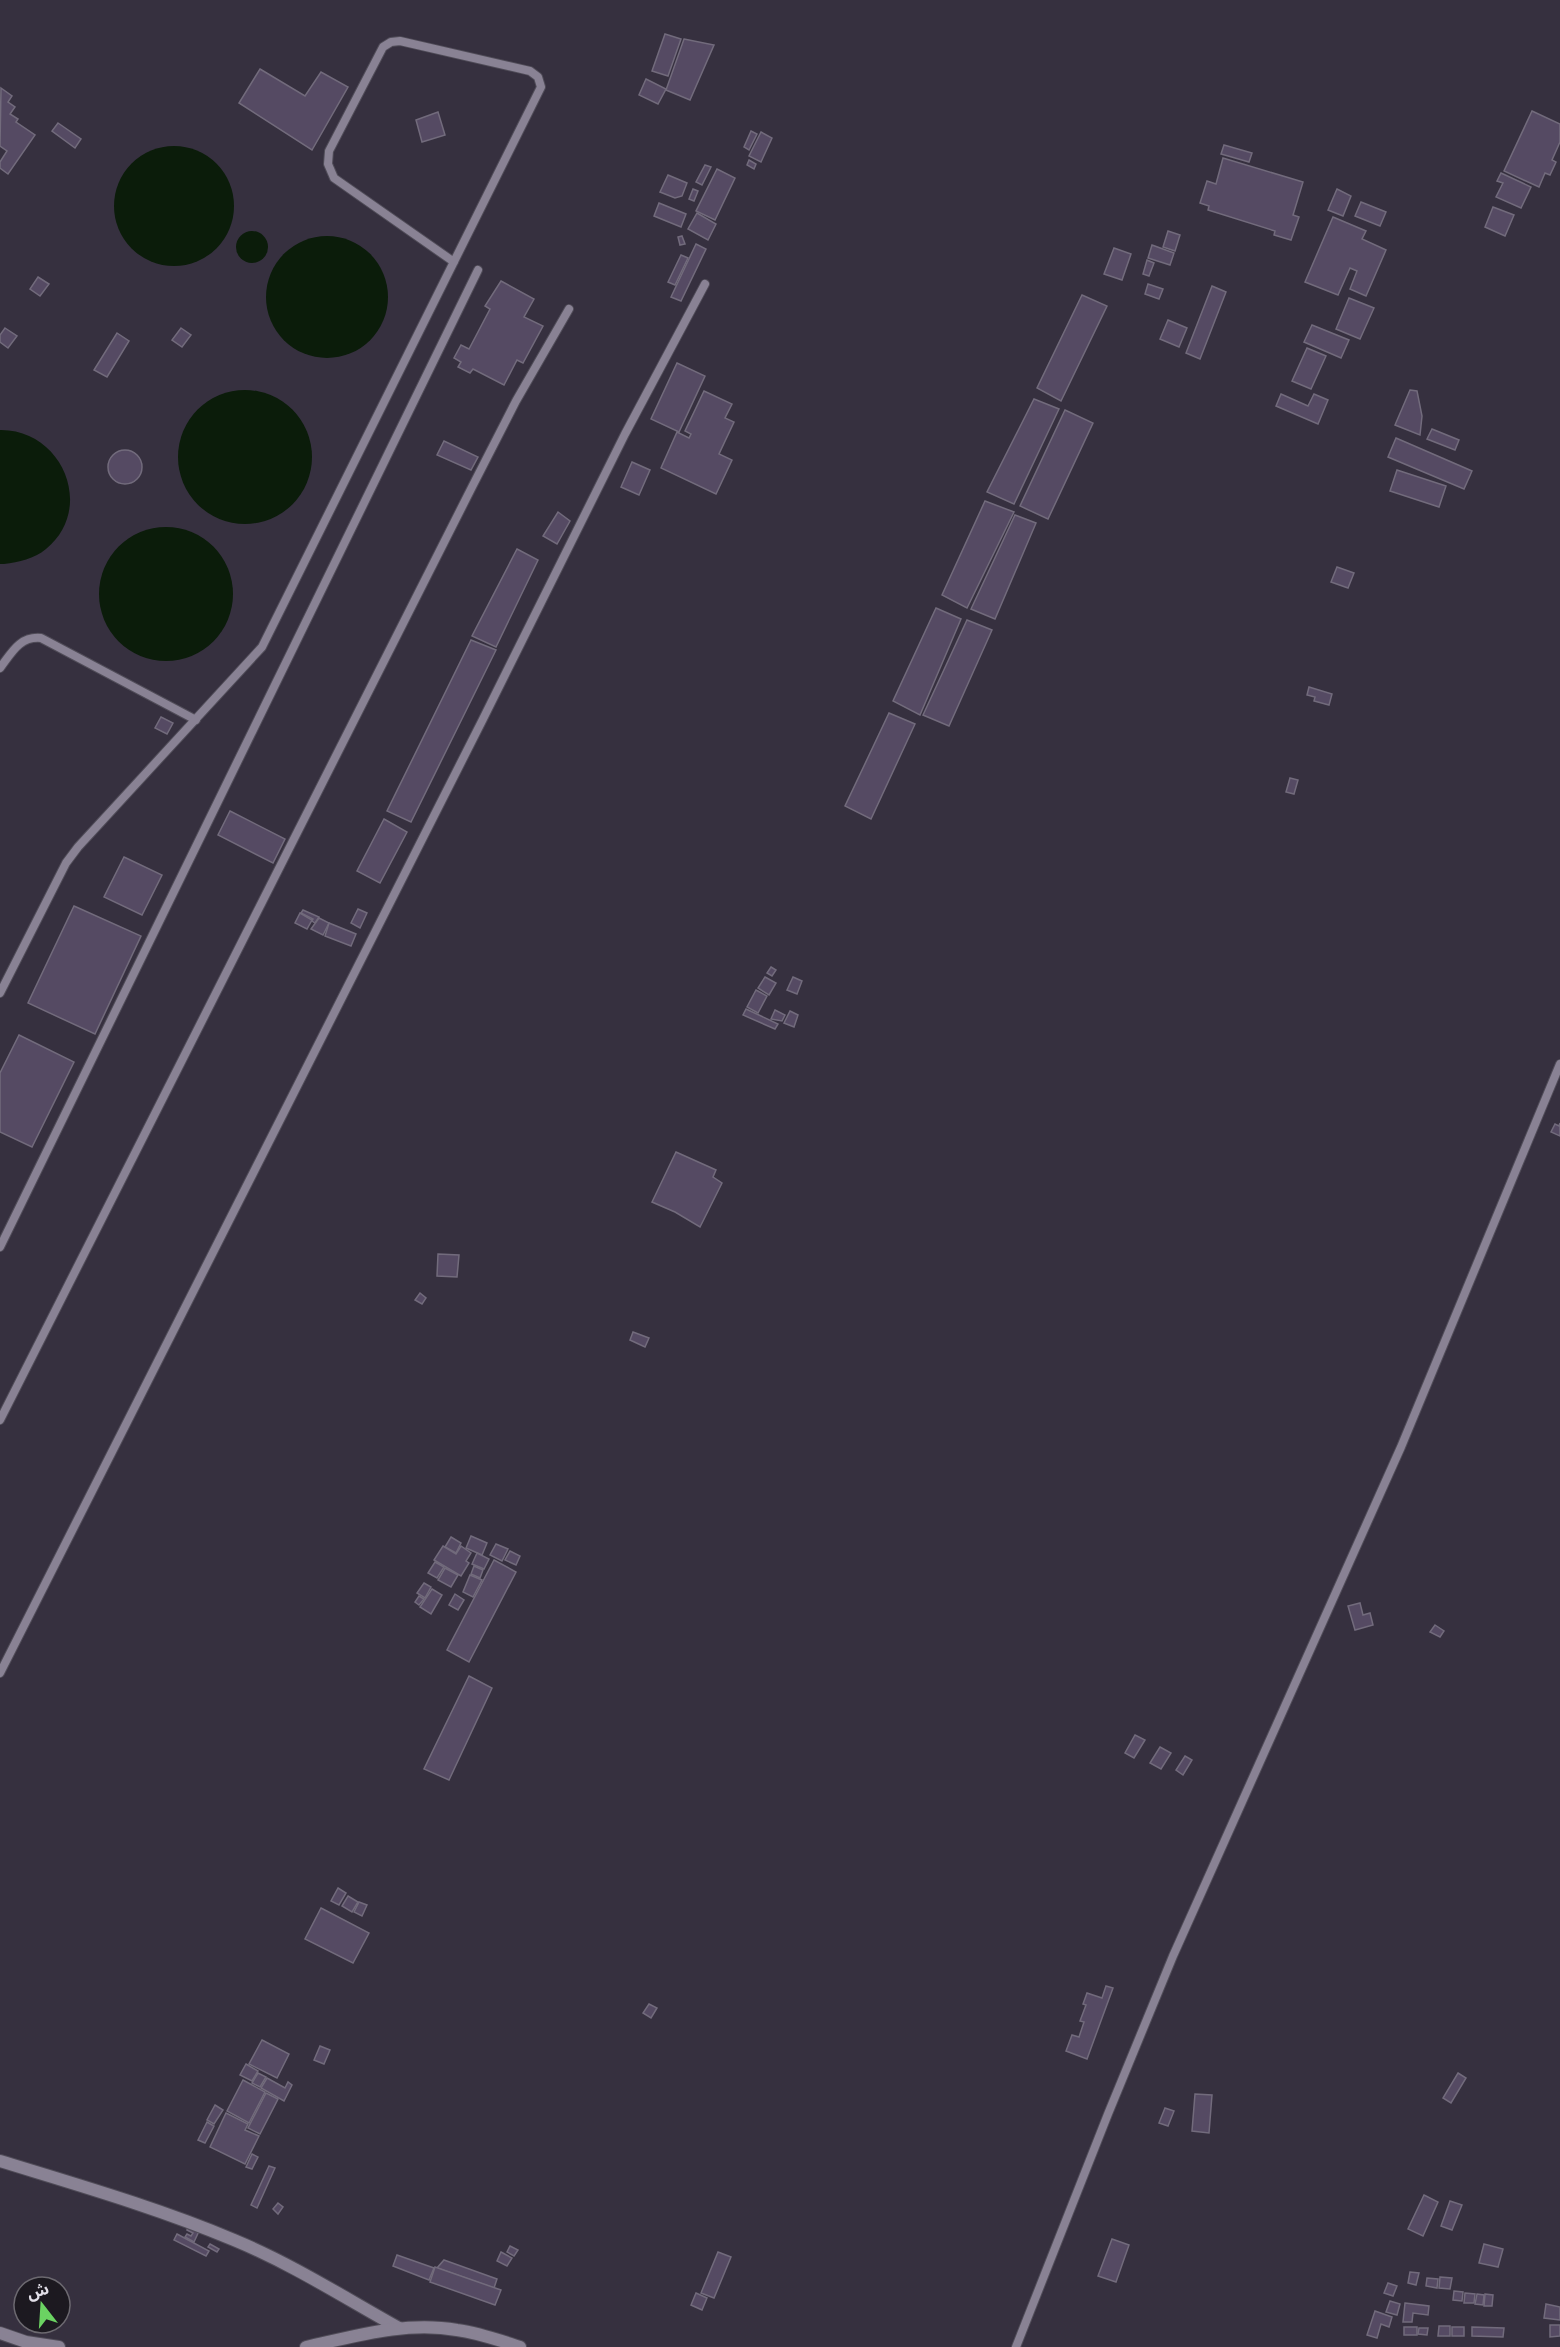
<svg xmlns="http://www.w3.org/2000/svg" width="1560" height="2347" viewBox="0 0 1560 2347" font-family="Poppins,'Noto Sans Arabic',sans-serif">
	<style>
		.water { fill: #0b1c0a }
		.building { fill: #554a63; stroke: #726b7c; stroke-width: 1.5 }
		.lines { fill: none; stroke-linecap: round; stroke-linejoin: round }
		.lane-casing { stroke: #504c58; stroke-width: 10 }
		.street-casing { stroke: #504c58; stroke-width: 14 }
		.lane { stroke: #898294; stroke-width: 8 }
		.street { stroke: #898294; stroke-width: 12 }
	</style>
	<rect width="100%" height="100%" fill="#36303f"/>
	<g class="water">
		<circle cx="174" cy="206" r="60"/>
		<circle cx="252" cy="247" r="16"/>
		<circle cx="327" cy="297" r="61"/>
		<circle cx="245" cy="457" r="67"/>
		<path d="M0 430C62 429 96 508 46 549 34 559 19 562 4 564H0Z"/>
		<circle cx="166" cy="594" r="67"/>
	</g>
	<g class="building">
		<polygon points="665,34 681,39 668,76 652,71"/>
		<polygon points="684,39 714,45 690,100 666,90"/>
		<polygon points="260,69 305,96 321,72 348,87 312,150 239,103"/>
		<polygon points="646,79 666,89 658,104 639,95"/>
		<polygon points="1,88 12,96 8,102 15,107 10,114 18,119 16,122 35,135 8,174 0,168 0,162 7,151 0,146"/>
		<polygon points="1532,111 1560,124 1560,142 1552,160 1556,162 1550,175 1545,173 1539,187 1504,171"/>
		<polygon points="438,112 445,135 422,142 416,120"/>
		<polygon points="58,123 81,139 75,148 52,131"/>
		<polygon points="751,131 757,134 749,150 744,147"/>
		<polygon points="761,132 772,138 761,162 749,156"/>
		<polygon points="1224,145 1252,153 1249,162 1221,154"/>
		<polygon points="1223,158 1303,182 1293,215 1299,217 1291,240 1274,235 1275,231 1208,210 1209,206 1200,203 1207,181 1216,184"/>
		<polygon points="749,160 756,164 754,169 747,165"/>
		<polygon points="705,165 711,167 702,185 696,182"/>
		<polygon points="717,169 735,178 715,220 696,211"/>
		<polygon points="1501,173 1531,187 1521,208 1496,197 1503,183 1497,181"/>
		<polygon points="668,175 687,183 682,196 675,198 660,192"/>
		<polygon points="693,189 698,191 694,201 689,199"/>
		<polygon points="1337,189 1351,196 1343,216 1328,210"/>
		<polygon points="1361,202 1386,212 1380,226 1355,216"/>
		<polygon points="659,203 686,214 681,227 654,216"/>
		<polygon points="1493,207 1514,215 1505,236 1485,227"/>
		<polygon points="697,213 716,224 708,240 688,229"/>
		<polygon points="1333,217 1366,231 1362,239 1386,250 1366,296 1350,289 1357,271 1350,268 1338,295 1305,282"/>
		<polygon points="1168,231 1180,235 1175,251 1163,247"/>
		<polygon points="682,236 685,244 680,245 678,237"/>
		<polygon points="696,244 706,249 681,301 671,297"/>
		<polygon points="1152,245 1174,253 1170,265 1148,258"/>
		<polygon points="1114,248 1131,254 1122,280 1104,274"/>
		<polygon points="681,255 688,258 675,285 668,282"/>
		<polygon points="1147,260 1154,263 1149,276 1143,274"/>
		<polygon points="38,277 49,284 40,296 30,289"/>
		<polygon points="501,281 534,299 524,317 543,326 523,363 517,360 504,385 473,369 470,373 458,367 461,362 454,358 461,345 469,349 490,309 485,306"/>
		<polygon points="1148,284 1163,289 1159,299 1145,294"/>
		<polygon points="1212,286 1226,292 1200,359 1186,353"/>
		<polygon points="1082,295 1107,306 1061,401 1037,388"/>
		<polygon points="1349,298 1374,308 1360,339 1336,329"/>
		<polygon points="1168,320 1187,328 1179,347 1160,339"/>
		<polygon points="1312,325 1349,340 1341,358 1304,342"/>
		<polygon points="5,328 17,336 8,348 0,342 0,335"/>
		<polygon points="181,328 191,335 182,347 172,340"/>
		<polygon points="117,333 129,341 107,377 94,370"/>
		<polygon points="1307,348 1326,356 1311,389 1292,381"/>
		<polygon points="677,363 705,376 679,432 651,419"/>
		<polygon points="1410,390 1417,391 1422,416 1420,435 1395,425"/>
		<polygon points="704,391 732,404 725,418 734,422 719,454 732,460 716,494 661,468 677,432 689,438 691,434 685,431"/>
		<polygon points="1281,394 1308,406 1314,394 1328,400 1318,424 1276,406"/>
		<polygon points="1034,399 1059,409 1014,504 987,492"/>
		<polygon points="1065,410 1093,423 1048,519 1020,506"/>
		<polygon points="1432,429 1459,440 1455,450 1427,439"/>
		<polygon points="1396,438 1472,471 1464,489 1388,457"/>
		<polygon points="444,441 478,457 471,470 437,455"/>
		<circle cx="125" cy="467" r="17"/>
		<polygon points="632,462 650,470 639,495 621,487"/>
		<polygon points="1397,470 1446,486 1439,507 1390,491"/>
		<polygon points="985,501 1014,512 967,608 942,595"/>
		<polygon points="558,512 570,521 557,544 543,536"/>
		<polygon points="1015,515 1036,523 995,619 971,609"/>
		<polygon points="517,549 538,560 496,647 472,636"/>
		<polygon points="1337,567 1354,573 1348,588 1331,582"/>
		<polygon points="936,608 961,619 920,715 893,701"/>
		<polygon points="967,620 992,630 949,726 923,715"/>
		<polygon points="471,640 496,650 411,822 387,811"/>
		<polygon points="1309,687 1332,694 1329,705 1314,701 1315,697 1307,695"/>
		<polygon points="889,713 915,724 871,819 845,806"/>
		<polygon points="161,717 173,723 167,734 155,728"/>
		<polygon points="1290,778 1298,780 1294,794 1286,792"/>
		<polygon points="230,811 285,839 273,863 218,835"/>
		<polygon points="384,819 407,832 380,883 357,871"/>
		<polygon points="124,857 162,875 142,915 104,897"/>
		<polygon points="74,906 141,936 95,1034 28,1003"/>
		<polygon points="358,909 367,913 360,928 351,923"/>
		<polygon points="303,910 319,917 315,923 312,921 313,919 301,913"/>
		<polygon points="300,913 312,920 307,929 295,923"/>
		<polygon points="319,918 329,923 323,935 311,929"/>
		<polygon points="329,923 356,934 351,946 325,936"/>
		<polygon points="771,967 776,970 772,976 767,973"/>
		<polygon points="765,977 776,983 769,995 758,988"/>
		<polygon points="793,977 802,981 797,994 787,990"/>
		<polygon points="756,990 767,996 758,1013 747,1007"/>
		<polygon points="746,1009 778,1024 775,1029 743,1015"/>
		<polygon points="775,1010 785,1015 782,1021 771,1019"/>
		<polygon points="790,1011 798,1015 794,1027 784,1023"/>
		<polygon points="19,1035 74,1062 32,1147 0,1132 0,1073"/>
		<polygon points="1560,1123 1560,1136 1551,1132 1555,1124 1559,1126"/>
		<polygon points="676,1152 716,1170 713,1177 722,1183 700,1227 675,1212 652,1202"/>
		<polygon points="438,1254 459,1255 457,1277 437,1276"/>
		<polygon points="420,1293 426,1298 422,1304 415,1300"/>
		<polygon points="633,1332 649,1338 645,1347 630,1340"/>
		<polygon points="471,1536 487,1543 482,1555 466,1548"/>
		<polygon points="451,1537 461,1543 456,1553 445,1547"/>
		<polygon points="496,1544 508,1549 502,1561 490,1555"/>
		<polygon points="443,1546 456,1554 461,1546 471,1553 466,1561 469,1563 461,1576 434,1560"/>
		<polygon points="510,1551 520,1556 516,1565 505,1560"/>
		<polygon points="477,1553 489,1559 484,1569 472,1564"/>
		<polygon points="494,1560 516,1572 469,1662 447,1650"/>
		<polygon points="435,1562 444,1567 437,1578 428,1573"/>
		<polygon points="474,1566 483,1570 480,1578 471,1574"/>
		<polygon points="445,1568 458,1575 451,1587 438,1580"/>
		<polygon points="470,1575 482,1580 473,1597 463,1592"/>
		<polygon points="424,1583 431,1587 425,1598 417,1593"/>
		<polygon points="432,1589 442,1595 431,1614 420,1607"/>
		<polygon points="455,1594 464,1600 458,1610 449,1605"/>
		<polygon points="419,1596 424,1599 419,1605 415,1602"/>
		<polygon points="1360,1603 1363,1615 1370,1613 1373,1625 1355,1630 1348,1606"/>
		<polygon points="1435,1625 1444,1631 1440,1637 1430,1632"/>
		<polygon points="469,1676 492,1688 449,1780 424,1769"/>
		<polygon points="1135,1735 1145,1740 1134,1758 1125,1753"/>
		<polygon points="1160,1747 1171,1753 1161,1769 1150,1763"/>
		<polygon points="1185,1756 1192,1760 1183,1775 1176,1770"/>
		<polygon points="338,1888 346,1893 339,1905 331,1901"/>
		<polygon points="348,1896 358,1902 352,1912 342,1906"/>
		<polygon points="359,1902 367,1905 362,1916 354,1912"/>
		<polygon points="321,1908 369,1933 353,1963 305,1939"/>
		<polygon points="1106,1986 1113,1988 1087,2059 1066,2051 1072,2035 1079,2037 1084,2022 1080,2021 1086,2005 1083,2004 1087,1993 1102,1998"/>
		<polygon points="649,2004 657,2008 651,2018 643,2013"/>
		<polygon points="262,2040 289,2054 277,2078 249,2064"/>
		<polygon points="320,2046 330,2050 324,2064 314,2060"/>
		<polygon points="246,2064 258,2071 252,2081 240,2075"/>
		<polygon points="258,2073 266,2077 260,2087 252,2083"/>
		<polygon points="1458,2073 1466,2078 1451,2103 1443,2098"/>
		<polygon points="267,2078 285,2088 288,2082 292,2085 284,2101 261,2088"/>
		<polygon points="243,2080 265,2092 249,2123 227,2111"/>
		<polygon points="266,2093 278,2099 260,2134 248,2128"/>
		<polygon points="1195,2094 1212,2095 1209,2133 1192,2131"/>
		<polygon points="215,2105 223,2110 214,2124 207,2120"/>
		<polygon points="1165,2108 1174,2111 1168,2126 1159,2123"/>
		<polygon points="226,2113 248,2124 245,2130 259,2136 245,2164 210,2147"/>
		<polygon points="207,2122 214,2126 205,2143 198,2140"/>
		<polygon points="252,2154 258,2157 252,2169 246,2167"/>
		<polygon points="269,2166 275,2168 257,2208 251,2205"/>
		<polygon points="1424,2195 1438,2202 1423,2236 1408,2229"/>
		<polygon points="1450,2201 1462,2205 1452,2230 1441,2226"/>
		<polygon points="278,2203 283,2207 278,2214 273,2209"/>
		<polygon points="188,2226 199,2231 194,2242 185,2237 187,2234 191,2236 193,2233 187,2230"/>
		<polygon points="177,2234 209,2251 206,2256 174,2240"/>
		<polygon points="1112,2239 1129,2245 1116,2282 1098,2276"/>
		<polygon points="210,2244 219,2249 217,2252 208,2247"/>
		<polygon points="1484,2244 1503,2249 1498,2267 1479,2263"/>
		<polygon points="510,2246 518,2250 514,2256 507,2252"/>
		<polygon points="501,2252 512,2258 507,2266 497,2261"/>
		<polygon points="718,2252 731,2257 714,2298 701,2293"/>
		<polygon points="397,2255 434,2268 429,2280 393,2266"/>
		<polygon points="444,2260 497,2279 494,2288 437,2268"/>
		<polygon points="435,2267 501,2290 495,2305 430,2282"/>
		<polygon points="1410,2272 1419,2273 1416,2285 1408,2283"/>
		<polygon points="1440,2277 1452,2278 1450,2289 1439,2288"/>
		<polygon points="1427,2278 1438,2279 1437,2288 1426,2286"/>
		<polygon points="1388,2283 1397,2286 1393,2296 1384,2293"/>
		<polygon points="1454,2291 1463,2292 1462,2301 1453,2300"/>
		<polygon points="696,2293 707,2298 702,2310 691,2305"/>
		<polygon points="1465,2293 1475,2294 1474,2303 1464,2303"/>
		<polygon points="1477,2294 1484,2295 1483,2305 1475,2304"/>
		<polygon points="1485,2294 1493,2295 1492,2306 1484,2306"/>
		<polygon points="1390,2301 1400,2304 1397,2315 1386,2312"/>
		<polygon points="1405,2303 1429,2306 1428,2315 1413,2313 1412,2322 1403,2322"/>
		<polygon points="1546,2304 1560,2307 1560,2320 1544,2318"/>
		<polygon points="1375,2311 1392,2317 1389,2327 1381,2324 1377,2338 1367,2335"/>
		<polygon points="1550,2325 1560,2325 1560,2336 1550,2337"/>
		<polygon points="1439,2326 1450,2326 1450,2336 1438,2336"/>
		<rect x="1404" y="2327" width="13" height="8"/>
		<rect x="1452" y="2327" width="12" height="9"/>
		<polygon points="1472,2327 1504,2328 1503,2337 1472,2336"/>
		<polygon points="1419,2328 1428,2328 1427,2335 1418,2334"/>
	</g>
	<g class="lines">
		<defs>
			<g id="lane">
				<path d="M0 668C12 652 20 636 41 638L196 720"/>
				<polyline points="0,993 66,863 78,847 262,647 541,87 538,77 530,71 400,41 391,42 383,47 329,151 328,164 334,178 454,262"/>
				<polyline points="0,1247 478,270"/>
				<polyline points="0,1420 472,487 516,401 569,309"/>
				<polyline points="0,1673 483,719 625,434 705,284"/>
				<polyline points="1016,2347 1108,2114 1173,1956 1401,1447 1560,1064"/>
			</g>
			<g id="street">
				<path d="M0 2161C78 2185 158 2208 234 2240 292 2264 345 2298 399 2328"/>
				<polyline points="0,2333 26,2342 59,2347"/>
				<path d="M306 2347C356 2336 406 2321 457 2330 479 2333 499 2340 520 2347"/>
			</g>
		</defs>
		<use href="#lane" class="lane-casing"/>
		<use href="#street" class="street-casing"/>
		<use href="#lane" class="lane"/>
		<use href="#street" class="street"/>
	</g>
	<g transform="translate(42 2305) rotate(343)"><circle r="28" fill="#1c1920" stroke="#6c6970" stroke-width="1.5"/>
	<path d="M0-4.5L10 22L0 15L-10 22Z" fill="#6bd362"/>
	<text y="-9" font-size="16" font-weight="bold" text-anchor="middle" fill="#e3e0e9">ش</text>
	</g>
</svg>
